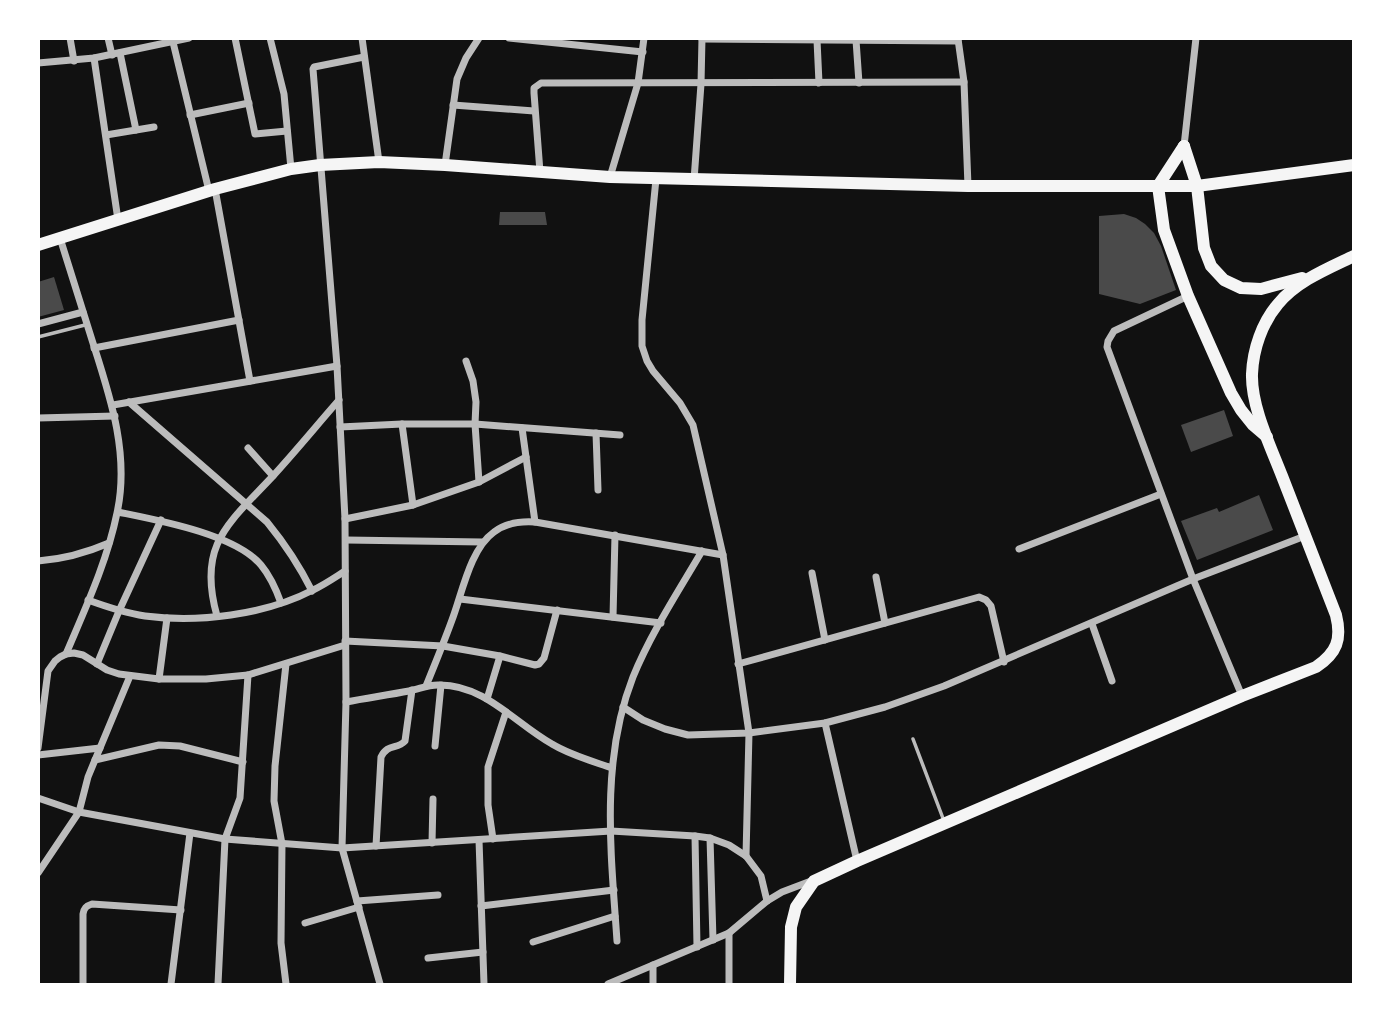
<svg xmlns="http://www.w3.org/2000/svg" width="1392" height="1023" viewBox="0 0 1392 1023" font-family="Georgia,serif">
	<style>
		.building { fill: #4a4a4a }
		.lines { fill: none; stroke-linecap: round; stroke-linejoin: round }
		.service { stroke: #bcbcbc; stroke-width: 3.5 }
		.minor { stroke: #bcbcbc; stroke-width: 7 }
		.primary { stroke: #f5f5f5; stroke-width: 12 }
	</style>
	<rect width="100%" height="100%" fill="#111"/>
	<g class="building">
		<polygon points="500,212 545,212 547,225 499,225"/>
		<polygon points="1124,214 1136,218 1145,224 1154,233 1161,246 1176,290 1140,304 1099,294 1099,216"/>
		<polygon points="54,277 64,310 38,317 38,282"/>
		<polygon points="1224,410 1233,436 1191,452 1181,425"/>
		<polygon points="1259,495 1273,530 1197,560 1181,521 1217,508 1219,512"/>
	</g>
	<g class="lines">
		<g class="service">
			<polyline points="38,337 85,325"/>
			<polyline points="913,739 944,821"/>
		</g>
		<g class="minor">
			<polyline points="70,38 74,61"/>
			<polyline points="108,38 112,55"/>
			<polyline points="172,38 209,191"/>
			<polyline points="235,38 255,134 287,131"/>
			<polyline points="270,38 284,94 291,169"/>
			<polyline points="362,38 379,162"/>
			<polyline points="509,38 643,52"/>
			<polyline points="702,39 958,41"/>
			<polyline points="958,39 964,82 968,186"/>
			<polyline points="817,40 819,83"/>
			<polyline points="856,40 859,83"/>
			<polyline points="120,53 136,130"/>
			<polyline points="364,57 314,67 313,69 337,366 345,519 346,702 342,848 380,984"/>
			<polyline points="94,58 118,220"/>
			<polyline points="38,63 94,58 189,38"/>
			<polyline points="453,105 534,111"/>
			<polyline points="190,115 249,103"/>
			<polyline points="106,135 154,127"/>
			<polyline points="1184,146 1196,38"/>
			<polyline points="445,165 457,79 466,58 479,38"/>
			<polyline points="540,172 534,93 534,88 541,83 964,82"/>
			<polyline points="610,177 638,83 644,38"/>
			<polyline points="656,179 642,320 642,346 647,361 653,371 680,403 693,425 723,555 749,733 746,856"/>
			<polyline points="694,180 701,84 702,38"/>
			<polyline points="215,189 250,381"/>
			<path d="M60 238C71 272 81 306 92 340 110 396 130 454 117 513 107 562 85 609 66 654"/>
			<polyline points="1188,296 1114,331 1108,341 1107,347 1193,579 1242,696"/>
			<polyline points="38,324 83,312"/>
			<polyline points="94,348 239,320"/>
			<polyline points="466,361 473,381 476,402 475,424 479,482"/>
			<path d="M129 402 267 522C285 544 299 565 312 591"/>
			<polyline points="113,405 337,366"/>
			<polyline points="38,418 115,416"/>
			<polyline points="402,424 413,505"/>
			<polyline points="340,427 402,424 475,424 620,435"/>
			<polyline points="522,428 535,522"/>
			<polyline points="596,433 598,490"/>
			<polyline points="248,448 273,476"/>
			<path d="M118 512C157 520 235 534 261 565 271 577 276 589 281 603"/>
			<polyline points="345,519 413,505 479,482 526,457"/>
			<polyline points="346,540 482,542"/>
			<polyline points="1019,549 1161,494"/>
			<path d="M38 561C64 559 86 553 109 543"/>
			<polyline points="812,573 825,640"/>
			<polyline points="876,577 885,623"/>
			<polyline points="460,599 661,623"/>
			<path d="M88 600C107 607 125 613 145 616 198 623 265 615 313 590 324 585 334 578 345 571"/>
			<path d="M217 616C197 545 228 524 272 477 295 452 317 425 339 400"/>
			<polyline points="613,617 615,535"/>
			<polyline points="1092,624 1112,681"/>
			<polyline points="345,641 443,646 500,656 535,665 539,664 544,658 557,610"/>
			<polyline points="97,664 119,611 161,520"/>
			<polyline points="286,664 275,766 274,801 282,844 281,943 286,984"/>
			<polyline points="738,664 979,597 986,600 991,606 1004,662"/>
			<polyline points="159,679 167,618"/>
			<path d="M426 686C435 664 444 642 452 620 462 594 470 549 494 532 506 523 520 521 535 522L723 555"/>
			<polyline points="487,699 500,656"/>
			<path d="M346 702C367 698 388 695 409 691 420 689 429 684 440 685 485 685 516 724 552 744 570 755 592 761 612 768"/>
			<polyline points="623,707 643,720 665,729 688,735 749,733 825,723 885,707 944,686 1193,579 1305,536"/>
			<polyline points="825,723 857,861"/>
			<polyline points="435,746 441,685"/>
			<polyline points="38,748 48,671 55,661 60,657 66,654 74,653 83,655 107,670 119,674 159,679 206,679 248,675 345,645"/>
			<polyline points="38,755 100,748"/>
			<polyline points="95,760 159,745 180,746 243,762"/>
			<polyline points="38,798 79,812 225,839 342,848 611,831 695,836 710,838 729,845 746,856 761,876 767,901"/>
			<polyline points="695,836 697,947"/>
			<polyline points="710,838 713,940"/>
			<polyline points="493,839 488,805 488,767 506,712"/>
			<polyline points="479,840 484,984"/>
			<polyline points="432,843 433,799"/>
			<path d="M376 846 381 757C388 743 397 750 405 741L412 690"/>
			<polyline points="38,873 79,812 88,777 95,760 130,676"/>
			<polyline points="357,901 438,895"/>
			<polyline points="481,906 614,890"/>
			<polyline points="305,923 359,907"/>
			<polyline points="729,933 729,984"/>
			<path d="M617 941C611 853 600 761 633 677 651 633 678 592 702 551"/>
			<polyline points="533,942 615,916"/>
			<polyline points="428,958 483,952"/>
			<polyline points="653,965 653,984"/>
			<path d="M83 984V914C84 908 86 906 92 904L181 910"/>
			<polyline points="171,984 190,833"/>
			<polyline points="218,984 225,839 240,798 248,675"/>
			<polyline points="608,984 729,933 767,901 782,892 811,881"/>
		</g>
		<g class="primary">
			<polyline points="1184,146 1158,186 1164,230 1188,296 1231,393 1241,410 1253,425 1267,437"/>
			<polyline points="1184,146 1197,186 1204,248 1211,266 1224,280 1241,288 1261,289 1302,278"/>
			<polyline points="38,245 215,189 291,169 320,165 379,162 445,165 610,177 968,186 1197,186 1354,165"/>
			<path d="M790 984 791 927 796 907 814 881 857 861 1242 696 1316 667C1337 653 1342 639 1336 615 1318 569 1300 522 1282 476 1270 445 1251 406 1252 374 1253 349 1262 323 1278 304 1297 281 1327 269 1354 256"/>
		</g>
	</g>
	<rect width="1392" height="1023" fill="none" stroke="#ffffff" stroke-width="80"/>
</svg>
